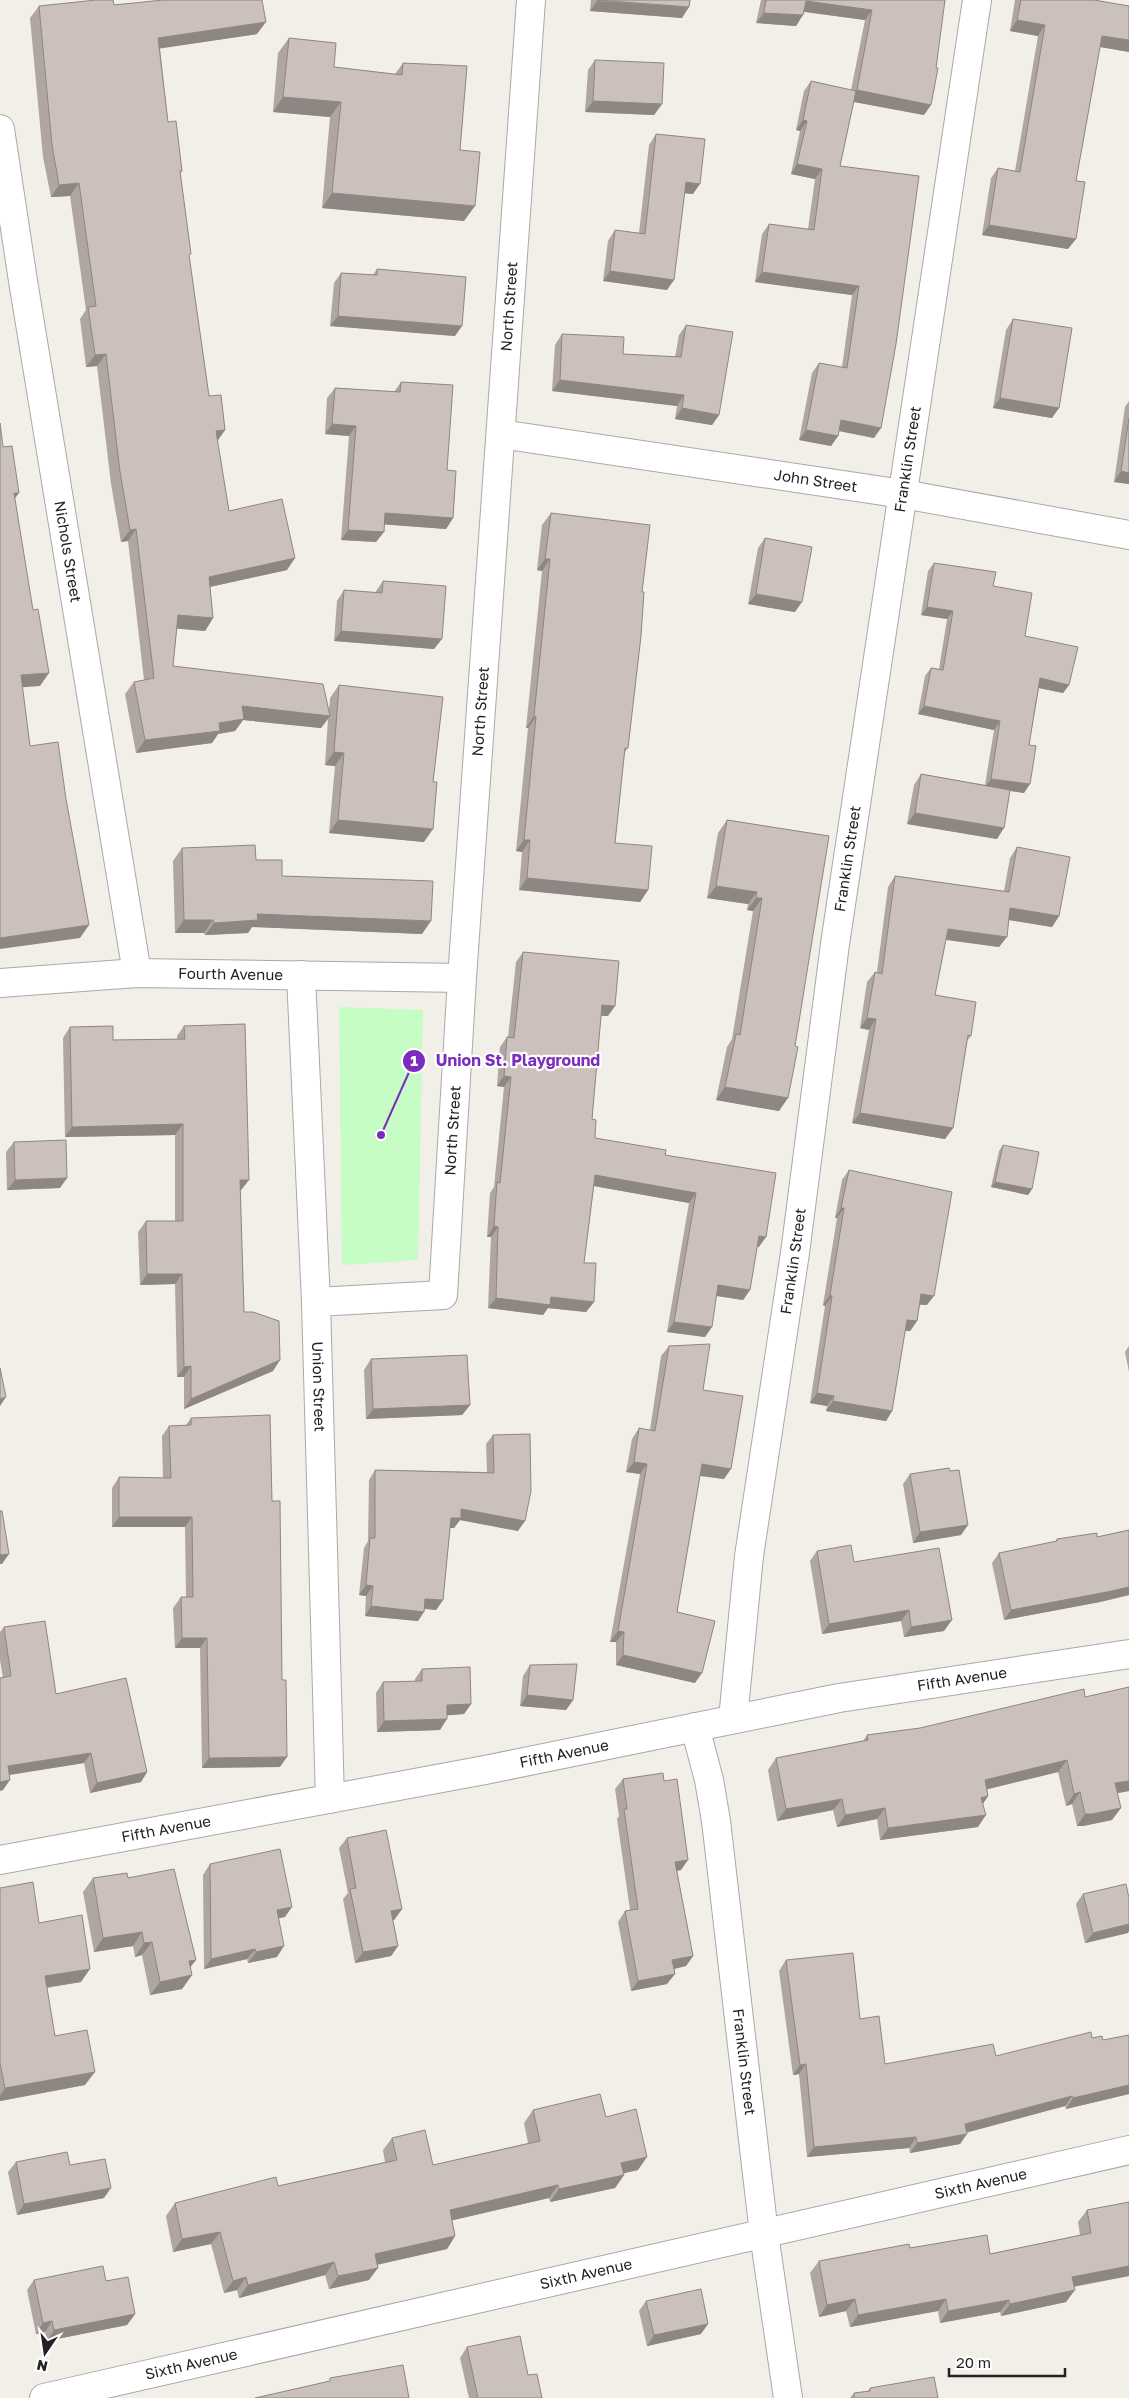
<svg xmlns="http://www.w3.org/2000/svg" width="1129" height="2398" viewBox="0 0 1129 2398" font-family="'Golos Text',sans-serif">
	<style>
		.park { fill: #c5fdc5 }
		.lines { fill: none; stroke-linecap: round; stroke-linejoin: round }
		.street-casing { stroke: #a9a9a9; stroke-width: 30 }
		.street { stroke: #fff; stroke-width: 28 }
		.wall { fill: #afa5a1 }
		.shaded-wall { fill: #8e8683 }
		.building { fill: #cbc0bb; stroke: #8e8683 }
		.labels { text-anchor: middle; stroke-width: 4.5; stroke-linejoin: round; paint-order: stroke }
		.street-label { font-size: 15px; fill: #222; stroke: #fff }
		.leader { fill: none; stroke: #7b2cbf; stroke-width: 2 }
		.callout-dot { fill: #7b2cbf; stroke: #fff; stroke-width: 2 }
		.mark-label { font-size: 15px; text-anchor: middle; font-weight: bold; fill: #fff }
		.callout-label { font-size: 16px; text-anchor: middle; font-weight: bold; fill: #7b2cbf; stroke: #fff; stroke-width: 4.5; stroke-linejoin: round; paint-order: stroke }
	</style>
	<rect width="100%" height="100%" fill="#f2eee8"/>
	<polygon class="park" points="339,1007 423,1010 418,1260 342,1265"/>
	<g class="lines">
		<defs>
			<g id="street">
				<path id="s1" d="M0 129 23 281 137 973"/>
				<path id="s2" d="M501 434 903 494 1129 535"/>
				<path id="s3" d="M301 975 316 1302 330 1799"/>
				<path id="s4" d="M0 983 137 973 462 978"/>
				<path id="s5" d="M316 1302 443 1295 462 978 531 0"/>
				<path id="s6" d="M733 1719 749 1556 795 1253 835 944 977 0"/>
				<path id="s7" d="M695 1727 709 1780 716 1821 764 2234 788 2398"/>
				<path id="s8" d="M0 1860 485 1770 839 1698 1129 1654"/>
				<path id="s9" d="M44 2398 1129 2150"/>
			</g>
		</defs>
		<use href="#street" class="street-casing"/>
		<use href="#street" class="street"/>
	</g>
	<g class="wall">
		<polygon points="591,0 690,0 682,18 590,11"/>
		<polygon points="761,0 945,0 924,115 854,102 840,166 919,176 874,438 839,431 838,436 831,446 799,440 812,373 819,363 842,367 852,295 755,282 762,234 769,224 808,229 815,179 791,174 800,131 796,130 804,91 811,81 851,90 865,20 804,12 796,26 756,23"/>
		<polygon points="1015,0 1094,0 1129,6 1129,52 1100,47 1076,181 1068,249 982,235 991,178 998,168 1015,171 1038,36 1010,31"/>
		<polygon points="114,5 257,34 160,48 168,122 182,171 180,174 189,258 209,396 225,430 217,441 229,511 287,570 210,587 213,618 205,631 177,628 173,666 329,710 330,698 339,685 424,842 329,833 335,766 325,765 328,719 321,728 243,720 235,731 218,734 212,743 136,753 125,694 134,682 144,680 128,541 121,542 111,484 97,366 86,367 80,319 86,310 70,196 51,197 43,157 30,18 39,6"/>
		<polygon points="289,38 334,67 395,74 403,63 460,150 464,221 322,208 330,117 273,112 278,53"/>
		<polygon points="595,60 662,104 654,115 585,112 588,70"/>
		<polygon points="656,134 693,194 685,193 667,290 603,281 608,241 615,230 639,233 649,145"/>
		<polygon points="377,269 455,336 330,326 334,283 341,273 373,275"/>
		<polygon points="1013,319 1052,418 993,408 1006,330"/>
		<polygon points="686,325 719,415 712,425 675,419 677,406 552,391 555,345 562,334 623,354 675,357 679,335"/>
		<polygon points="401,382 447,470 453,518 446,529 384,524 376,542 341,540 349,436 325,434 327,398 335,388 394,392"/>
		<polygon points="1129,401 1129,484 1114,482 1125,407"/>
		<polygon points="551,513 642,592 628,748 624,753 615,843 648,890 640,902 519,890 522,852 516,851 528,728 526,728 542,571 537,570 542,525"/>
		<polygon points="765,538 795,612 748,604 758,548"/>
		<polygon points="934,563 993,586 1025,636 1069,685 1063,693 1039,688 1029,745 1024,793 1010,791 997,839 907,824 914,785 921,774 985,785 994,730 918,714 925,676 931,668 939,669 947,619 921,615 928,571"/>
		<polygon points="383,581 434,649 334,641 337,601 344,590 376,593 376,591"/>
		<polygon points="727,820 829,836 779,1111 716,1100 727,1047 732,1039 753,911 747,910 748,904 707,898 718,833"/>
		<polygon points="1017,847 1059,916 1052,927 1009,920 999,947 946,940 935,995 971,1036 967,1041 953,1128 945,1139 852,1123 869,1030 860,1028 867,982 875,972 877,972 888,887 895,876 1004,891 1010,858"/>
		<polygon points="182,848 256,860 282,876 422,934 252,927 248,933 205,935 204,933 175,933 173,861"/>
		<polygon points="523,952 608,1016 601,1016 592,1119 595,1138 665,1155 759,1247 757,1247 750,1290 743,1300 717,1296 705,1337 667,1332 689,1203 594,1186 584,1263 594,1302 586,1312 548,1308 543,1315 488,1308 491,1237 487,1237 490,1193 494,1187 504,1087 497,1086 500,1047 507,1037 508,1037 516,962"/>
		<polygon points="184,1026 249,1180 241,1190 240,1190 244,1312 273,1371 184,1409 184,1377 177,1377 175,1284 140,1285 138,1232 146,1221 175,1221 175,1135 65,1137 63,1038 70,1027 113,1040 177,1039 177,1036"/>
		<polygon points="14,1142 60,1188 7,1190 6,1152"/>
		<polygon points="1003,1145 1032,1189 1028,1195 991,1187 999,1151"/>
		<polygon points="849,1170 927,1305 920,1305 917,1321 910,1331 905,1331 892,1411 886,1421 826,1411 827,1406 810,1403 825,1306 823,1305 837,1218 835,1218 842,1180"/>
		<polygon points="669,1346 703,1390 724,1479 700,1476 677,1612 695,1683 616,1665 616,1642 610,1642 640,1474 626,1472 632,1439 639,1428 650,1430 661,1356"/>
		<polygon points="1129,1346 1129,1372 1125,1352"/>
		<polygon points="371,1359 470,1405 462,1415 366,1419 364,1370"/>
		<polygon points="191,1418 272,1501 280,1767 202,1768 200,1648 175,1648 173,1608 181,1597 186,1597 185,1527 112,1527 112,1488 119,1477 163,1478 162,1436 169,1426 186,1425"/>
		<polygon points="493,1435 518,1531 460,1520 454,1528 450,1528 443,1600 436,1610 425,1609 418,1621 365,1616 366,1596 359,1595 364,1548 368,1541 369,1480 375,1470 487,1472 486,1444"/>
		<polygon points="910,1474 961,1535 913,1543 903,1484"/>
		<polygon points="1129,1530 1129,1595 1100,1602 1004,1620 992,1563 999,1553 1055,1542 1057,1539 1097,1537"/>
		<polygon points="817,1551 854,1562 944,1631 904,1637 901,1621 822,1634 810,1561"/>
		<polygon points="4,1627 56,1694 147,1772 141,1782 90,1793 84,1763 10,1775 3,1790 3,1678 0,1660 0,1632"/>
		<polygon points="530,1665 573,1700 566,1710 520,1706 523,1676"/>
		<polygon points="422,1669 471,1704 464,1714 447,1715 440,1730 377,1732 376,1693 383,1682 415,1682 415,1679"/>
		<polygon points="1085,1697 1129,1791 1117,1793 1112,1820 1083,1826 1077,1826 1072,1804 1066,1806 1058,1772 987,1789 988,1796 983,1804 978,1827 880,1840 877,1819 837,1827 833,1810 777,1821 768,1770 776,1758 863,1741 867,1735 920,1728"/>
		<polygon points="623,1779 681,1870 677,1871 693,1956 686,1966 674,1969 667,1984 631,1991 618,1922 625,1911 630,1910 617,1819 619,1816 615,1789"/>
		<polygon points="347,1838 402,1909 394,1920 393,1920 398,1946 391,1956 355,1963 343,1899 348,1893 339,1848"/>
		<polygon points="210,1864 285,1917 279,1918 277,1957 248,1963 247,1959 204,1969 203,1875"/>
		<polygon points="93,1878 128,1878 190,1967 192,1975 182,1989 150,1995 142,1955 135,1957 133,1946 94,1952 83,1892"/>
		<polygon points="0,1888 39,1923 81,1982 47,1988 55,2036 85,2085 0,2101"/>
		<polygon points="1083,1894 1129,1898 1129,1931 1128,1933 1085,1943 1076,1904"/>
		<polygon points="786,1960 860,2019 885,2064 996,2056 1092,2038 1103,2040 1129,2035 1129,2094 1066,2109 1065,2106 967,2132 960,2144 910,2153 909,2148 807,2157 799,2074 793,2075 779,1971"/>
		<polygon points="533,2110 606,2117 638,2170 624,2173 624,2175 615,2188 550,2202 549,2198 452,2220 455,2236 447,2249 377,2265 369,2280 329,2289 325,2275 239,2298 237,2290 224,2293 211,2244 173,2252 166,2216 175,2203 278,2186 385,2162 383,2150 392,2138 433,2165 528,2143 524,2123"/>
		<polygon points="16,2162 70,2165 104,2198 17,2215 8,2172"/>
		<polygon points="1129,2202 1129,2276 1074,2287 1066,2302 1001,2316 1000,2312 940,2323 938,2311 850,2327 846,2311 819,2317 810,2273 819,2261 910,2248 990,2254 1080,2235 1078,2222 1087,2210"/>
		<polygon points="34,2280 106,2281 135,2314 127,2325 47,2341 45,2332 36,2334 27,2290"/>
		<polygon points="646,2301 701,2334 647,2346 639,2311"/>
		<polygon points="467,2347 528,2375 542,2398 469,2398 460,2358"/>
		<polygon points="870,2388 938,2398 850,2398 854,2393 868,2391"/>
	</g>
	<g class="shaded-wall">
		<polygon points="597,1 689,7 682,18 590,11"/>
		<polygon points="806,1 872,10 865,20 799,11"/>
		<polygon points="764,13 803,15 796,26 756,23"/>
		<polygon points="1017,20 1045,25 1038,36 1010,31"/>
		<polygon points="266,22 257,34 150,50 158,38"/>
		<polygon points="1102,36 1129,40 1129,52 1095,46"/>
		<polygon points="857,90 931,105 924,115 849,101"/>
		<polygon points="283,97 341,102 330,117 273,112"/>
		<polygon points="593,101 662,104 654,115 585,112"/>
		<polygon points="803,120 807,121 800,131 796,130"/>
		<polygon points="797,164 822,169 815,179 791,174"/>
		<polygon points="686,182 700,184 693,194 679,193"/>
		<polygon points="79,183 70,196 51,197 59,185"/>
		<polygon points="332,193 475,206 464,221 322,208"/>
		<polygon points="989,225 1076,239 1068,249 982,235"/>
		<polygon points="610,271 674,280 667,290 603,281"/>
		<polygon points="762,272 859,286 852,295 755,282"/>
		<polygon points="338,316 462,326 455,336 330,326"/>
		<polygon points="106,354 97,366 86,367 95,355"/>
		<polygon points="560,380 684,395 677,406 552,391"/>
		<polygon points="1000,398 1059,408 1052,418 993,408"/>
		<polygon points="682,408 719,415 712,425 675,419"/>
		<polygon points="841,420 881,428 874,438 834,430"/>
		<polygon points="332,424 356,426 349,436 325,434"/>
		<polygon points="225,430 216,443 216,431"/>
		<polygon points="806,430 838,436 831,446 799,440"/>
		<polygon points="1121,471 1129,473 1129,484 1114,482"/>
		<polygon points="14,493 19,493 10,505"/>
		<polygon points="385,513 453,518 446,529 378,524"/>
		<polygon points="136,529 128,541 121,542 130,530"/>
		<polygon points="348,530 384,532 376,542 341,540"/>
		<polygon points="295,558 287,570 200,589 209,577"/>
		<polygon points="545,559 550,559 542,571 537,570"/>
		<polygon points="756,594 802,602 795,612 748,604"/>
		<polygon points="927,607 953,611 947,619 921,615"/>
		<polygon points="178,615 213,618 205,631 169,628"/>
		<polygon points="341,631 442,639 434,649 334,641"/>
		<polygon points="49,673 40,686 12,688 21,675"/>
		<polygon points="1040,678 1069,685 1063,693 1034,687"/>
		<polygon points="242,706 330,716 321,728 243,720 235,731 218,734 212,743 136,753 145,740 219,723"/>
		<polygon points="924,706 1000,721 994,730 918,714"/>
		<polygon points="534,716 536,717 528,728 526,728"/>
		<polygon points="334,752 344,753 335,766 325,765"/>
		<polygon points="991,779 1030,784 1024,793 985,787"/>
		<polygon points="915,813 1004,828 997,839 907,824"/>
		<polygon points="338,820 433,829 424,842 329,833"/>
		<polygon points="524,840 530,840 522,852 516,851"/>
		<polygon points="527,878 648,890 640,902 519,890"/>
		<polygon points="716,886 757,892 748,904 707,898"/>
		<polygon points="756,898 762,898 753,911 747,910"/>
		<polygon points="1010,908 1059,916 1052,927 1003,919"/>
		<polygon points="257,914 431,921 422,934 252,927 248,933 205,935 214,923"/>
		<polygon points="184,920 213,920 204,933 175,933"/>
		<polygon points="89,925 80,938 0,949 0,938"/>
		<polygon points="948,929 1007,937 999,947 941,939"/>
		<polygon points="602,1005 615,1006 608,1016 595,1015"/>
		<polygon points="867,1018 876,1019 869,1030 860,1028"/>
		<polygon points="504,1076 511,1077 504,1087 497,1086"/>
		<polygon points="725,1087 788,1098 779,1111 716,1100"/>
		<polygon points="860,1113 953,1128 945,1139 852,1123"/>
		<polygon points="183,1124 175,1135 65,1137 72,1127"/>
		<polygon points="595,1175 696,1193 689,1203 588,1185"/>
		<polygon points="67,1178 60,1188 7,1190 15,1180"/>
		<polygon points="240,1180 249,1180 241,1190 233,1190"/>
		<polygon points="995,1182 1032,1189 1028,1195 991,1187"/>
		<polygon points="841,1208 844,1208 837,1218 835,1218"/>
		<polygon points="494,1226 498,1227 491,1237 487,1237"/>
		<polygon points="759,1236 766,1237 759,1247 752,1246"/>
		<polygon points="147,1274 182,1274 175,1284 140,1285"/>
		<polygon points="718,1285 750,1290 743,1300 711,1295"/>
		<polygon points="921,1294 934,1296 927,1305 915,1304"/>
		<polygon points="830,1295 832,1296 825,1306 823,1305"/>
		<polygon points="551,1297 594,1302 586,1312 548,1308 543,1315 488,1308 496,1298"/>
		<polygon points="907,1320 917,1321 910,1331 900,1330"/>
		<polygon points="674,1322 712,1327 705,1337 667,1332"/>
		<polygon points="280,1360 273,1371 184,1409 191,1399"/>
		<polygon points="191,1366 184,1377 177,1377 184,1367"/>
		<polygon points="817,1393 834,1396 827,1406 810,1403"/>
		<polygon points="6,1397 0,1406 0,1399"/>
		<polygon points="833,1401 892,1411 886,1421 826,1411"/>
		<polygon points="470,1405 462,1415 366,1419 373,1409"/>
		<polygon points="634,1462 647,1464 640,1474 626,1472"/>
		<polygon points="702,1464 731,1469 724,1479 694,1475"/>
		<polygon points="461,1509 525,1521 518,1531 460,1520 454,1528 445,1528 451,1518"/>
		<polygon points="119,1517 192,1517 185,1527 112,1527"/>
		<polygon points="968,1525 961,1535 913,1543 920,1532"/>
		<polygon points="9,1554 2,1564 0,1564 0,1555"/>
		<polygon points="366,1585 373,1586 366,1596 359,1595"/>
		<polygon points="1129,1587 1129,1595 1100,1602 1004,1620 1011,1610"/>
		<polygon points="425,1599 443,1600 436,1610 419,1608"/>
		<polygon points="371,1606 424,1612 418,1621 365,1616"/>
		<polygon points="909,1610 901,1621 822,1634 829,1624"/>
		<polygon points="952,1620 944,1631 904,1637 911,1627"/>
		<polygon points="618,1631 624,1632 616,1642 610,1642"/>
		<polygon points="182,1638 207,1638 200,1648 175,1648"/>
		<polygon points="623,1655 702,1673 695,1683 616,1665"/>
		<polygon points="527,1695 573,1700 566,1710 520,1706"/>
		<polygon points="471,1704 464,1714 440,1716 447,1705"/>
		<polygon points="447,1719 440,1730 377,1732 384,1721"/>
		<polygon points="91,1753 84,1763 1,1776 8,1766"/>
		<polygon points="287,1757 280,1767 202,1768 209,1758"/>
		<polygon points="1067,1760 1058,1772 976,1792 985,1780"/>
		<polygon points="147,1772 141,1782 90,1793 97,1783"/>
		<polygon points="10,1780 3,1790 0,1791 0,1782"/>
		<polygon points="1129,1781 1129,1791 1107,1795 1115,1783"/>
		<polygon points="1080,1792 1072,1804 1066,1806 1074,1794"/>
		<polygon points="988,1796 980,1808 981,1798"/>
		<polygon points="842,1799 833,1810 777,1821 786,1809"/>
		<polygon points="885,1808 877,1819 837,1827 845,1815"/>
		<polygon points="1121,1808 1112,1820 1083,1826 1077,1826 1085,1814"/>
		<polygon points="986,1815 978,1827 880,1840 888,1828"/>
		<polygon points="688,1860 681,1870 668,1872 675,1862"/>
		<polygon points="292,1907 285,1917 270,1920 277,1910"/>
		<polygon points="402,1909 394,1920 384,1921 391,1911"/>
		<polygon points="1129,1924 1129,1931 1128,1933 1085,1943 1093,1933"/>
		<polygon points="142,1932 133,1946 94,1952 103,1938"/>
		<polygon points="152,1942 142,1955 135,1957 144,1943"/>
		<polygon points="284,1946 277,1957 248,1963 256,1952"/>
		<polygon points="398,1946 391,1956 355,1963 363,1952"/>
		<polygon points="255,1949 247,1959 204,1969 211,1959"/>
		<polygon points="693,1956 686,1966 665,1971 672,1960"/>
		<polygon points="196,1960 186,1973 189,1961"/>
		<polygon points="90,1969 81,1982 35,1989 45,1976"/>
		<polygon points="675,1974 667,1984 631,1991 638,1981"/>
		<polygon points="192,1975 182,1989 150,1995 160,1982"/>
		<polygon points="806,2064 799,2074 793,2075 800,2065"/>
		<polygon points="95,2072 85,2085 0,2101 0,2096 5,2088"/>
		<polygon points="1129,2085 1129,2094 1066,2109 1073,2098"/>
		<polygon points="1072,2096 1065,2106 958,2135 965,2124"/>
		<polygon points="967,2134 960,2144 910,2153 917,2143"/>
		<polygon points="916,2137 909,2148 807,2157 814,2147"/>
		<polygon points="647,2157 638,2170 612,2176 621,2163"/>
		<polygon points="624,2175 615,2188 550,2202 559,2189"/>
		<polygon points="558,2185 549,2198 441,2223 450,2210"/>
		<polygon points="111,2188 104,2198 17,2215 24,2204"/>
		<polygon points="220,2232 211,2244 173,2252 182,2239"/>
		<polygon points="455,2236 447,2249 366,2267 375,2254"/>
		<polygon points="334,2262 325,2275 239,2298 248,2285"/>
		<polygon points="1129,2266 1129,2276 1064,2288 1072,2277"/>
		<polygon points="378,2268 369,2280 329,2289 338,2276"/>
		<polygon points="246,2277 237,2290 224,2293 233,2281"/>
		<polygon points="1075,2290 1066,2302 1001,2316 1010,2304"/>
		<polygon points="855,2299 846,2311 819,2317 827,2305"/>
		<polygon points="946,2299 938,2311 850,2327 858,2315"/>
		<polygon points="1009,2300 1000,2312 940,2323 948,2311"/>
		<polygon points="135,2314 127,2325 47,2341 54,2330"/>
		<polygon points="52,2321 45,2332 36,2334 43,2323"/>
		<polygon points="708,2324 701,2334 647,2346 654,2335"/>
	</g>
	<g class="building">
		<polygon points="96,0 113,0 114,5 163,0 262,0 266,22 158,38 168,122 176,121 182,171 180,171 191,254 189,255 209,396 221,395 225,430 216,431 229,511 282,499 295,558 209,577 213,618 178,615 173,666 323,684 330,716 242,706 244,719 219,723 220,731 145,740 134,682 154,678 136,529 130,530 120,472 106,354 95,355 88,307 96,306 79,183 59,185 52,145 39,6"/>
		<polygon points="597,0 690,0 689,7"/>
		<polygon points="766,0 945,0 936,68 938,68 931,105 857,90 872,10 806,1 803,15 764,13"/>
		<polygon points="1021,0 1094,0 1129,6 1129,40 1102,36 1076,181 1085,182 1076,239 989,225 998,168 1020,172 1045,25 1017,20"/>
		<polygon points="289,38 336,43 334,67 402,75 403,63 467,66 460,150 480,152 475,206 332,193 341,102 283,97"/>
		<polygon points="595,60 664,63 662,104 593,101"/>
		<polygon points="811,81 856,91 840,166 919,176 896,344 881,428 841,420 838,436 806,430 819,363 847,368 859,286 762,272 769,224 814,230 822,169 797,164 807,121 803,120"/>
		<polygon points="656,134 705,139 700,184 686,182 674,280 610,271 615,230 645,234"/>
		<polygon points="377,269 466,277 462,326 338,316 341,273 377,275"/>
		<polygon points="1013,319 1072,328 1059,408 1000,398"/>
		<polygon points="686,325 733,332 719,415 682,408 684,395 560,380 562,334 624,337 623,354 681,357"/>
		<polygon points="401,382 453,385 447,470 456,471 453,518 385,513 384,532 348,530 356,426 332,424 335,388 400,392"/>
		<polygon points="1129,418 1129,473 1121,471"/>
		<polygon points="0,423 3,447 12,446 19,493 14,493 33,610 38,609 49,673 21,675 30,746 58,742 66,799 89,925 0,938"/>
		<polygon points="551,513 650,525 642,592 644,592 641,636 628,748 625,748 615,843 652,846 648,890 527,878 530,840 524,840 536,717 534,716 550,559 545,559"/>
		<polygon points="765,538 812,547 802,602 756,594"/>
		<polygon points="934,563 996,572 993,586 1032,593 1025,636 1078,647 1069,685 1040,678 1029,745 1036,746 1030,784 991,779 1000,721 924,706 931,668 943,670 953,611 927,607"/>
		<polygon points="383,581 446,586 442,639 341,631 344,590 382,593"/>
		<polygon points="339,685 443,697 433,782 437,782 433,829 338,820 344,753 334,752"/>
		<polygon points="921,774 1010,790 1004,828 915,813"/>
		<polygon points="727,820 829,836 795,1046 798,1047 788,1098 725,1087 736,1034 740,1035 762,898 756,898 757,892 716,886"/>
		<polygon points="255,845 256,860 282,860 282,876 433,881 431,921 257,914 258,920 214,923 213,920 184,920 182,848"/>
		<polygon points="1017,847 1070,857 1059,916 1010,908 1007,937 948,929 935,995 976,1002 971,1036 968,1035 953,1128 860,1113 876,1019 867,1018 875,972 882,974 895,876 1009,892"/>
		<polygon points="523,952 619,961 615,1006 602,1005 592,1119 596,1120 595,1138 666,1150 665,1155 776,1173 766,1237 759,1236 750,1290 718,1285 712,1327 674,1322 696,1193 595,1175 584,1263 596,1263 594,1302 551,1297 550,1305 496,1298 498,1227 494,1226 497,1182 500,1183 511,1077 504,1076 507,1037 514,1038"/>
		<polygon points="245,1024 249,1180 240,1180 244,1312 253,1312 279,1321 280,1360 191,1399 191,1366 184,1367 182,1274 147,1274 146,1221 183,1221 183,1124 72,1127 70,1027 113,1026 113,1040 185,1039 184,1026"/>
		<polygon points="66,1140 67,1178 15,1180 14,1142"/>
		<polygon points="1003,1145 1039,1152 1032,1189 995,1182"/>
		<polygon points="849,1170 952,1192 934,1296 921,1294 917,1321 907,1320 892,1411 833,1401 834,1396 817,1393 832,1296 830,1295 844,1208 841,1208"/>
		<polygon points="710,1344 703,1390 743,1396 731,1469 702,1464 677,1612 715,1621 702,1673 623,1655 624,1632 618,1631 647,1464 634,1462 639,1428 655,1431 669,1346"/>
		<polygon points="467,1355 470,1405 373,1409 371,1359"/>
		<polygon points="0,1368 6,1397 0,1399"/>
		<polygon points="270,1415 272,1501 280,1501 282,1680 286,1680 287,1757 209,1758 207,1638 182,1638 181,1597 193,1597 192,1517 119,1517 119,1477 171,1478 169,1426 191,1425 191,1418"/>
		<polygon points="530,1434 531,1491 525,1521 461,1509 461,1518 451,1518 443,1600 425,1599 424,1612 371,1606 373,1586 366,1585 370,1538 375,1538 375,1470 494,1473 493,1435"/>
		<polygon points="949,1468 950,1471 959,1470 968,1525 920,1532 910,1474"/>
		<polygon points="0,1511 2,1511 9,1554 0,1555"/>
		<polygon points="1129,1530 1129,1587 1107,1592 1011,1610 999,1553 1057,1541 1057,1539 1097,1533 1097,1537"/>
		<polygon points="851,1545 854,1562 939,1548 952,1620 911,1627 909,1610 829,1624 817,1551"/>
		<polygon points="45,1621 56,1694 126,1678 147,1772 97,1783 91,1753 8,1766 10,1780 0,1782 0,1678 11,1676 4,1627"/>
		<polygon points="577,1664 573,1700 527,1695 530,1665"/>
		<polygon points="470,1667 471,1704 447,1705 447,1719 384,1721 383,1682 422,1681 422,1669"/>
		<polygon points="1129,1687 1129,1781 1115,1783 1121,1808 1092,1814 1085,1814 1080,1792 1074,1794 1067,1760 985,1780 988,1796 981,1798 986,1815 888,1828 885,1808 845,1815 842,1799 786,1809 776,1758 868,1740 867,1735 920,1728 1084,1689 1085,1697"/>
		<polygon points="663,1773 664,1781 677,1779 688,1860 675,1862 693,1956 672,1960 675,1974 638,1981 625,1911 638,1909 624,1809 627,1809 623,1779"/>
		<polygon points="386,1830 402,1909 391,1911 398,1946 363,1952 350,1889 356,1888 347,1838"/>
		<polygon points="280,1849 292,1907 277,1910 284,1946 256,1952 255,1949 211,1959 210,1864"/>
		<polygon points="174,1869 196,1960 189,1961 192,1975 160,1982 152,1942 144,1943 142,1932 103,1938 93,1878 127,1873 128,1878"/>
		<polygon points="33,1882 39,1923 82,1915 90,1969 45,1976 55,2036 87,2030 95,2072 5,2088 0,2063 0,1888"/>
		<polygon points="1126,1884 1129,1898 1129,1924 1093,1933 1083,1894"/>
		<polygon points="853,1953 860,2019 879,2016 885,2064 993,2044 996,2056 1091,2032 1092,2038 1102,2036 1103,2040 1129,2035 1129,2085 1073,2098 1072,2096 965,2124 967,2134 917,2143 916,2137 814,2147 806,2064 800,2065 786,1960"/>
		<polygon points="600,2094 606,2117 636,2109 647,2157 621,2163 624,2175 559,2189 558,2185 450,2210 455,2236 375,2254 378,2268 338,2276 334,2262 248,2285 246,2277 233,2281 220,2232 182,2239 175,2203 276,2177 278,2186 397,2160 392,2138 425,2130 433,2165 540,2141 533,2110"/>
		<polygon points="67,2152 70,2165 105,2159 111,2188 24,2204 16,2162"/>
		<polygon points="1129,2202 1129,2266 1072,2277 1075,2290 1010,2304 1009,2300 948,2311 946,2299 858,2315 855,2299 827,2305 819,2261 909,2244 910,2248 987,2235 990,2254 1091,2233 1087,2210"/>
		<polygon points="103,2266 106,2281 128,2277 135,2314 54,2330 52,2321 43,2323 34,2280"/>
		<polygon points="701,2289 708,2324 654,2335 646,2301"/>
		<polygon points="520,2336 528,2375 537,2374 542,2398 478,2398 467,2347"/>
		<polygon points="403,2365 409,2398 255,2398 330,2381 330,2378"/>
		<polygon points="934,2377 938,2398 854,2398 854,2393 870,2391 870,2388"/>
	</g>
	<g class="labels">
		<g class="street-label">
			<text dy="5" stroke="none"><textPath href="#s5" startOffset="1118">North Street</textPath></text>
			<text dy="5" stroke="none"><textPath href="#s6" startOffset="1272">Franklin Street</textPath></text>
			<text dy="5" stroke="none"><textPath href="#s2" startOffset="318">John Street</textPath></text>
			<text dy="5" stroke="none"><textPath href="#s1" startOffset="428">Nichols Street</textPath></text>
			<text dy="5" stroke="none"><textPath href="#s5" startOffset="712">North Street</textPath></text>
			<text dy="5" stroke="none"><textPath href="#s6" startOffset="868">Franklin Street</textPath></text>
			<text dy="5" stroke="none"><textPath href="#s4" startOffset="231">Fourth Avenue</textPath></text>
			<text dy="5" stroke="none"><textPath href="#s5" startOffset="292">North Street</textPath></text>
			<text dy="5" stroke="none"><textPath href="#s6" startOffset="462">Franklin Street</textPath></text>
			<text dy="5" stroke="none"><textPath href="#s3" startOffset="412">Union Street</textPath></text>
			<text dy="5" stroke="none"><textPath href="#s8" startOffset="979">Fifth Avenue</textPath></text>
			<text dy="5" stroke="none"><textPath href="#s8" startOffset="574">Fifth Avenue</textPath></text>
			<text dy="5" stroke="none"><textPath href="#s8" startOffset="169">Fifth Avenue</textPath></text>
			<text dy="5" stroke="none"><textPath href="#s7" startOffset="339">Franklin Street</textPath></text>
			<text dy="5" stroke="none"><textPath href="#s9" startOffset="961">Sixth Avenue</textPath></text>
			<text dy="5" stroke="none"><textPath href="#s9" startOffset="556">Sixth Avenue</textPath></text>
			<text dy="5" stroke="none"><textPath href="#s9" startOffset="151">Sixth Avenue</textPath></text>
		</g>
	</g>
	<path class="leader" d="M381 1135L414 1061"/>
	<g class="callout-dot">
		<circle cx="381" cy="1135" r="5"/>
		<circle cx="414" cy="1061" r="12"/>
	</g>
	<g class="mark-label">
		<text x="414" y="1066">1</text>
	</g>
	<g class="callout-label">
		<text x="518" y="1066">Union St. Playground</text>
	</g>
	<g transform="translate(45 2353) rotate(193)" stroke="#ffffff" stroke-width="4" paint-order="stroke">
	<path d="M0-4L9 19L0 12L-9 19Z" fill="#222222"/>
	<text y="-8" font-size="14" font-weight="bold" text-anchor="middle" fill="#222222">N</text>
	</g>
	<path d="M949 2368v8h116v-8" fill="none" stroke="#222222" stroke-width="2.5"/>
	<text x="956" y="2368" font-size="15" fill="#222222" stroke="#ffffff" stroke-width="4" paint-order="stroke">20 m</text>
</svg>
